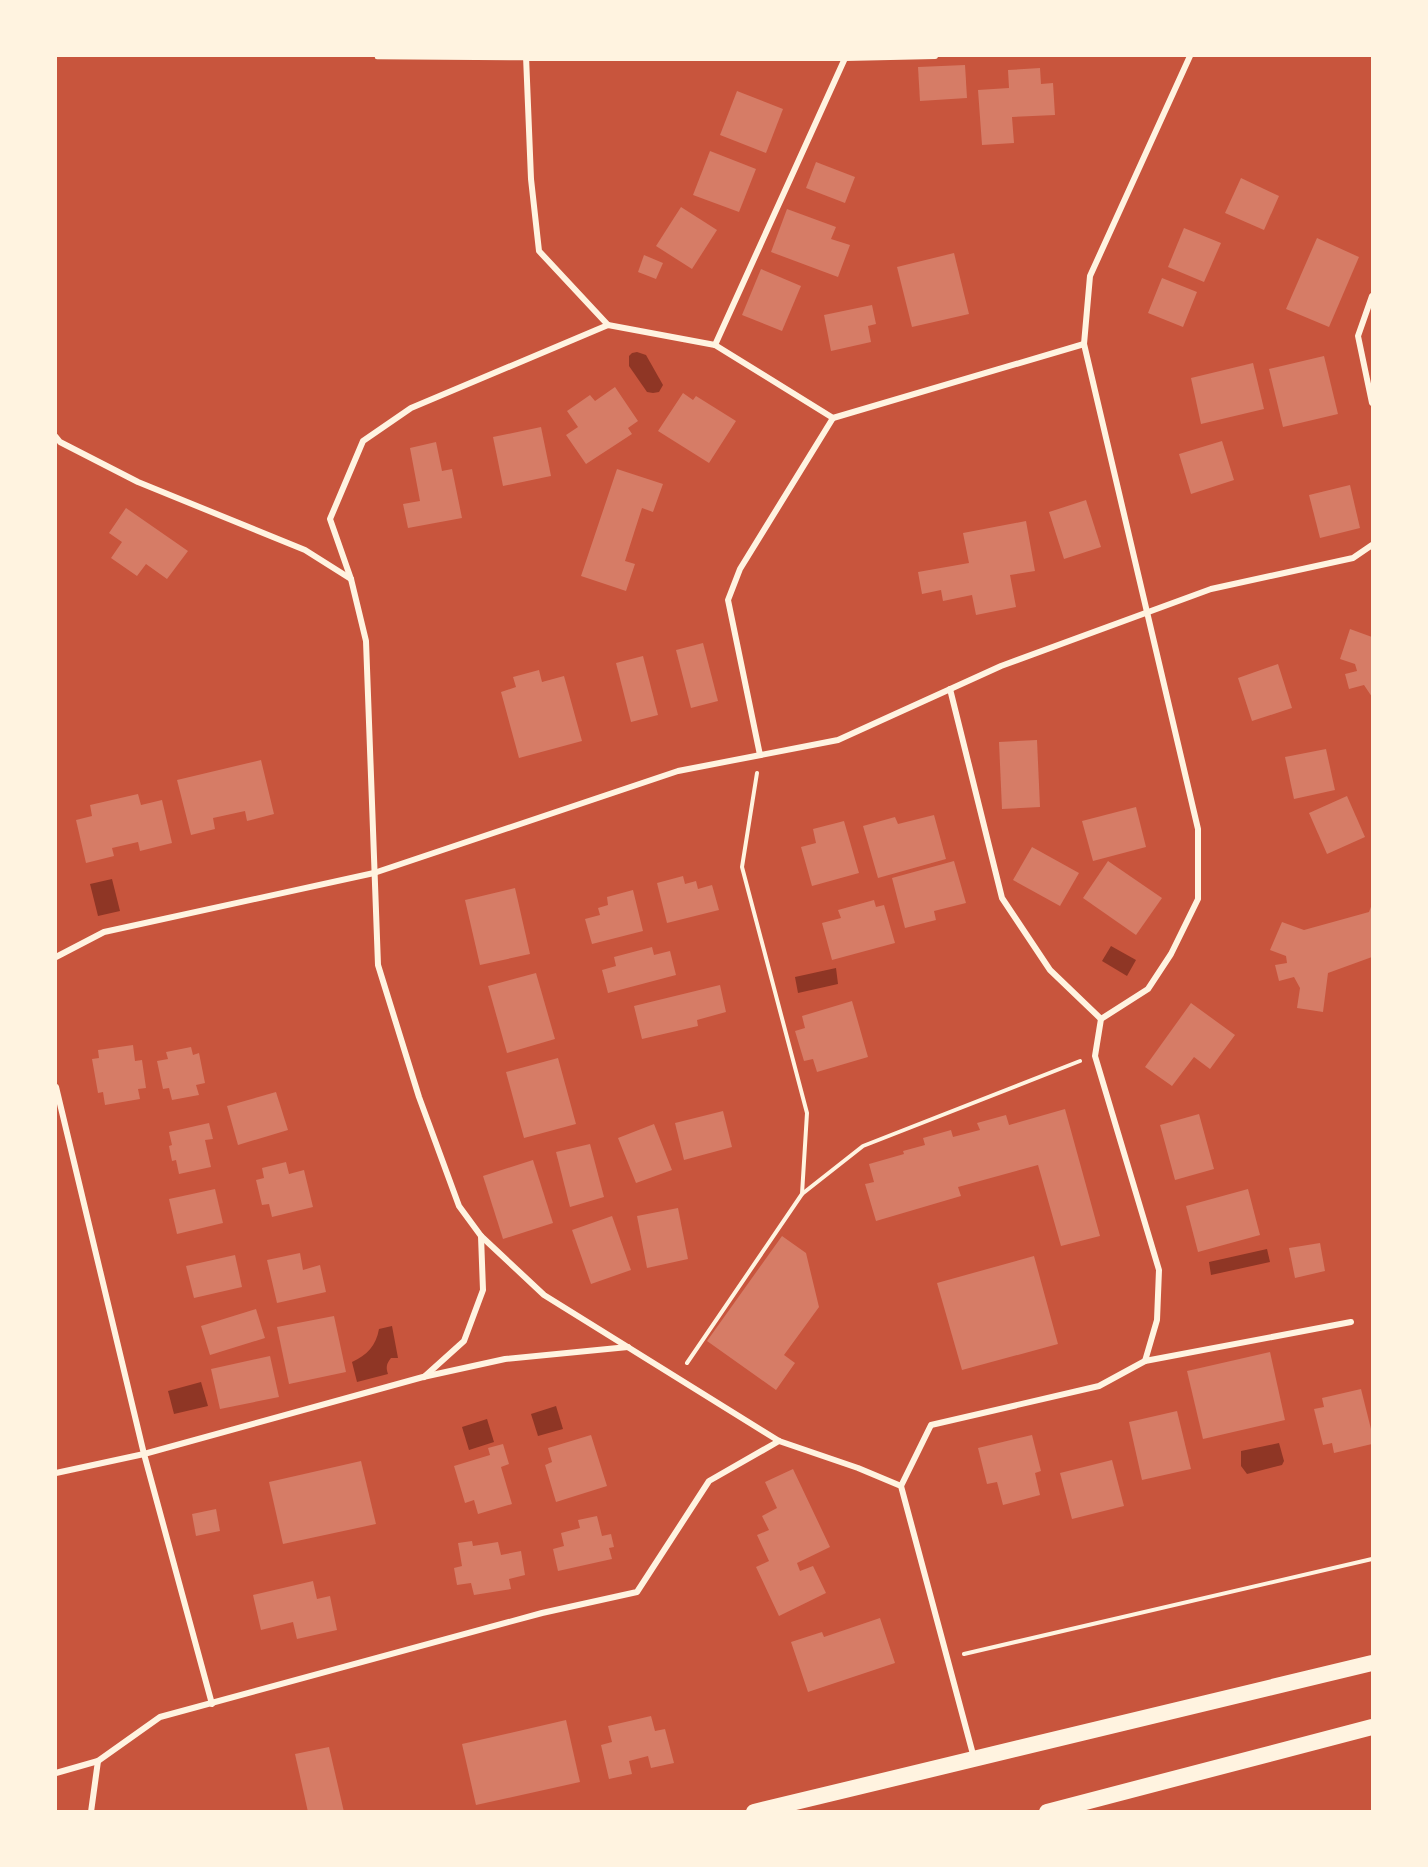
<svg xmlns="http://www.w3.org/2000/svg" width="1428" height="1867" viewBox="0 0 1428 1867" font-family="Inter,sans-serif">
	<style>
		.water { fill: #8f3625 }
		.building { fill: #d67c66 }
		.lines { fill: none; stroke-linecap: round; stroke-linejoin: round }
		.path { stroke: #fff3e0; stroke-width: 4 }
		.service { stroke: #fff3e0; stroke-width: 4.5 }
		.minor { stroke: #fff3e0; stroke-width: 6 }
		.trunk { stroke: #fff3e0; stroke-width: 16 }
	</style>
	<rect width="100%" height="100%" fill="#c8553d"/>
	<g class="water">
		<polygon points="637,352 646,355 663,385 659,392 653,393 647,392 629,366 629,356 632,353"/>
		<polygon points="112,879 120,911 98,916 90,884"/>
		<polygon points="1111,946 1136,960 1127,976 1102,961"/>
		<polygon points="836,968 838,984 798,993 795,977"/>
		<polygon points="1267,1249 1270,1262 1211,1275 1209,1262"/>
		<path d="M392 1326 398 1358H391C386 1364 386 1368 388 1374L357 1382 352 1362C367 1355 376 1346 379 1329Z"/>
		<polygon points="201,1382 208,1406 174,1414 168,1391"/>
		<polygon points="556,1406 563,1429 538,1436 531,1414"/>
		<polygon points="487,1419 494,1442 469,1450 462,1427"/>
		<polygon points="1279,1443 1284,1461 1282,1465 1247,1474 1241,1466 1241,1451"/>
	</g>
	<g class="building">
		<polygon points="965,65 967,98 920,101 918,67"/>
		<polygon points="1040,68 1041,84 1053,83 1055,115 1012,117 1014,143 982,145 978,90 1009,88 1008,70"/>
		<polygon points="737,91 783,109 766,153 720,135"/>
		<polygon points="710,151 756,169 739,212 693,195"/>
		<polygon points="816,162 855,177 845,203 806,188"/>
		<polygon points="1241,178 1279,196 1264,230 1225,213"/>
		<polygon points="681,207 717,230 692,269 656,246"/>
		<polygon points="787,209 836,227 831,239 850,245 838,277 771,252"/>
		<polygon points="1184,228 1221,243 1204,282 1168,267"/>
		<polygon points="1317,238 1359,257 1329,327 1286,309"/>
		<polygon points="954,253 969,314 912,327 897,267"/>
		<polygon points="644,255 663,263 656,279 638,272"/>
		<polygon points="761,269 801,286 782,331 742,315"/>
		<polygon points="1162,278 1197,292 1183,327 1148,313"/>
		<polygon points="872,305 876,324 868,326 871,342 831,351 824,315"/>
		<polygon points="1324,356 1338,414 1283,427 1269,369"/>
		<polygon points="1253,363 1264,409 1201,424 1191,378"/>
		<polygon points="615,387 638,421 628,428 632,434 586,464 566,435 578,427 567,411 590,395 595,401"/>
		<polygon points="683,393 693,400 696,396 736,421 709,463 658,431"/>
		<polygon points="541,427 551,476 503,486 493,437"/>
		<polygon points="1222,441 1234,480 1191,494 1179,454"/>
		<polygon points="436,442 442,471 452,469 462,518 408,528 403,504 420,501 410,448"/>
		<polygon points="617,469 663,484 653,512 642,508 625,561 635,564 626,591 581,576"/>
		<polygon points="1350,485 1360,528 1320,538 1309,495"/>
		<polygon points="1086,500 1101,547 1064,559 1049,512"/>
		<polygon points="126,508 188,551 167,579 146,564 137,576 111,558 122,542 109,533"/>
		<polygon points="1026,521 1035,571 1010,575 1016,607 976,615 972,595 943,601 941,590 922,594 918,572 969,563 963,533"/>
		<polygon points="1350,629 1372,637 1372,697 1364,685 1349,689 1345,674 1357,671 1355,664 1340,659"/>
		<polygon points="703,643 718,701 691,708 676,650"/>
		<polygon points="643,656 658,715 631,722 616,663"/>
		<polygon points="1278,664 1292,708 1252,721 1238,678"/>
		<polygon points="539,670 542,682 564,676 582,741 519,758 501,692 516,687 513,677"/>
		<polygon points="1037,740 1040,807 1002,809 999,742"/>
		<polygon points="1326,749 1335,790 1294,799 1285,757"/>
		<polygon points="261,760 274,814 247,821 245,811 213,818 215,829 191,835 177,780"/>
		<polygon points="138,794 141,805 162,800 172,843 140,851 138,842 112,848 114,856 86,863 76,820 92,816 90,805"/>
		<polygon points="1347,796 1365,837 1327,854 1309,813"/>
		<polygon points="1136,807 1146,847 1093,861 1082,821"/>
		<polygon points="934,815 946,859 878,878 863,826 895,817 898,824"/>
		<polygon points="844,821 859,873 812,886 801,847 816,843 813,829"/>
		<polygon points="1032,847 1079,873 1060,906 1013,880"/>
		<polygon points="954,861 966,903 934,911 936,920 905,928 892,878"/>
		<polygon points="1108,861 1162,898 1136,935 1083,898"/>
		<polygon points="683,876 685,884 696,881 698,889 712,885 719,910 667,923 657,883"/>
		<polygon points="515,888 530,954 480,965 465,900"/>
		<polygon points="633,890 643,931 592,944 585,919 600,915 598,908 608,905 607,897"/>
		<polygon points="874,900 876,907 884,905 895,943 832,960 822,923 841,918 838,910"/>
		<polygon points="1372,904 1372,957 1328,973 1323,1012 1297,1008 1300,988 1294,977 1279,981 1275,965 1287,963 1286,956 1270,950 1282,922 1304,930 1369,912"/>
		<polygon points="652,947 654,955 670,951 676,975 608,993 602,970 616,966 614,957"/>
		<polygon points="536,973 555,1039 507,1053 488,986"/>
		<polygon points="720,985 726,1012 697,1020 698,1026 642,1039 634,1006"/>
		<polygon points="852,1001 868,1057 817,1072 813,1059 804,1061 795,1031 805,1028 802,1016"/>
		<polygon points="1191,1003 1235,1035 1210,1069 1194,1057 1172,1086 1145,1067"/>
		<polygon points="133,1045 135,1061 142,1060 146,1088 138,1089 140,1099 105,1105 103,1092 98,1093 92,1059 99,1058 98,1050"/>
		<polygon points="191,1047 193,1055 199,1053 205,1083 196,1085 199,1095 172,1100 169,1088 163,1089 157,1061 168,1059 166,1052"/>
		<polygon points="558,1058 576,1124 524,1138 506,1072"/>
		<polygon points="276,1092 288,1130 238,1145 227,1106"/>
		<polygon points="1065,1109 1100,1236 1061,1246 1038,1165 958,1187 961,1196 876,1221 865,1184 874,1182 869,1164 904,1154 903,1151 925,1145 923,1138 951,1130 953,1137 980,1130 977,1123 1006,1115 1009,1125"/>
		<polygon points="723,1111 732,1147 684,1160 675,1123"/>
		<polygon points="1199,1114 1214,1169 1175,1180 1160,1125"/>
		<polygon points="209,1123 213,1139 205,1140 211,1167 179,1174 176,1160 172,1161 169,1146 172,1145 169,1132"/>
		<polygon points="654,1124 672,1170 636,1183 618,1138"/>
		<polygon points="590,1144 604,1197 570,1207 556,1152"/>
		<polygon points="533,1160 553,1223 503,1239 483,1176"/>
		<polygon points="286,1162 289,1174 304,1170 313,1207 272,1217 269,1204 262,1205 256,1180 264,1178 262,1168"/>
		<polygon points="215,1189 223,1223 177,1234 169,1199"/>
		<polygon points="1248,1189 1260,1235 1198,1252 1186,1206"/>
		<polygon points="678,1208 688,1259 647,1268 637,1216"/>
		<polygon points="612,1216 631,1270 591,1284 572,1230"/>
		<polygon points="782,1236 806,1253 819,1307 784,1355 795,1363 776,1390 707,1341"/>
		<polygon points="1320,1243 1325,1271 1295,1278 1289,1248"/>
		<polygon points="300,1253 303,1270 320,1265 326,1292 277,1303 267,1260"/>
		<polygon points="235,1255 242,1287 194,1298 186,1266"/>
		<polygon points="1034,1256 1058,1344 962,1370 937,1283"/>
		<polygon points="256,1309 265,1338 210,1355 201,1326"/>
		<polygon points="334,1316 346,1372 289,1384 277,1327"/>
		<polygon points="1270,1352 1285,1420 1203,1439 1187,1371"/>
		<polygon points="270,1356 279,1397 220,1409 211,1369"/>
		<polygon points="1361,1389 1372,1433 1372,1444 1334,1453 1332,1443 1323,1445 1314,1409 1324,1407 1322,1398"/>
		<polygon points="1177,1411 1191,1469 1142,1480 1129,1422"/>
		<polygon points="591,1435 607,1486 556,1502 545,1465 552,1462 548,1448"/>
		<polygon points="1032,1435 1041,1471 1035,1473 1040,1495 1003,1505 997,1482 987,1484 978,1448"/>
		<polygon points="503,1444 509,1464 501,1467 512,1504 478,1514 474,1500 465,1503 454,1466 490,1455 488,1448"/>
		<polygon points="1112,1460 1124,1506 1072,1519 1060,1473"/>
		<polygon points="361,1461 376,1524 283,1544 269,1482"/>
		<polygon points="793,1469 830,1547 797,1563 800,1571 813,1566 826,1593 779,1616 756,1567 769,1561 757,1535 769,1530 762,1516 777,1508 765,1482"/>
		<polygon points="216,1509 220,1531 196,1536 192,1514"/>
		<polygon points="597,1516 602,1536 611,1534 614,1547 609,1548 612,1559 558,1571 553,1549 564,1546 561,1533 580,1528 578,1520"/>
		<polygon points="472,1541 473,1546 498,1542 501,1555 521,1551 525,1575 509,1579 511,1589 474,1595 471,1583 457,1585 454,1568 462,1566 458,1543"/>
		<polygon points="313,1581 317,1599 330,1596 337,1630 297,1639 293,1622 261,1630 253,1595"/>
		<polygon points="880,1618 895,1663 808,1692 791,1642 822,1632 824,1637"/>
		<polygon points="651,1716 655,1731 665,1729 674,1763 651,1768 648,1756 629,1761 632,1774 609,1779 601,1745 612,1742 608,1726"/>
		<polygon points="566,1720 580,1782 476,1805 462,1744"/>
		<polygon points="329,1747 344,1812 308,1812 295,1754"/>
	</g>
	<g class="lines">
		<g class="path">
			<polyline points="802,1194 863,1146 1080,1061"/>
			<polyline points="687,1363 802,1194 807,1113 742,867 757,773"/>
			<polyline points="964,1654 1372,1559"/>
		</g>
		<polyline class="service" points="377,56 377,57 526,58"/>
		<g class="minor">
			<polyline points="526,56 531,179 539,251 608,325"/>
			<polyline points="526,58 846,58 935,56"/>
			<polyline points="1372,296 1358,336 1372,403"/>
			<polyline points="715,345 846,56"/>
			<polyline points="56,437 60,442 138,482 305,550 351,579"/>
			<polyline points="950,689 1002,898 1050,970 1101,1019"/>
			<polyline points="760,755 728,600 740,569 833,418"/>
			<polyline points="56,957 104,932 374,873 678,771 838,740 1001,666 1211,589 1353,558 1372,545"/>
			<polyline points="56,1087 144,1454 212,1704"/>
			<polyline points="1145,1361 1157,1320 1159,1270 1095,1056 1101,1019 1148,989 1171,954 1198,899 1198,829 1084,344 1090,276 1190,56"/>
			<polyline points="424,1377 464,1341 483,1290 481,1236"/>
			<polyline points="56,1473 144,1454 423,1377 505,1359 628,1347"/>
			<polyline points="901,1486 931,1425 1099,1386 1145,1361 1351,1322"/>
			<polyline points="974,1758 901,1486 858,1468 779,1441 544,1295 481,1236 459,1206 419,1097 378,965 366,641 351,579 330,519 363,441 411,408 608,325 715,345 833,418 1084,344"/>
			<polyline points="56,1773 98,1761 160,1717 542,1613 637,1592 709,1481 779,1441"/>
			<polyline points="91,1812 98,1761"/>
		</g>
		<g class="trunk">
			<polyline points="754,1812 1372,1663"/>
			<polyline points="1047,1812 1372,1727"/>
		</g>
	</g>
	<rect width="1428" height="1867" fill="none" stroke="#fff3e0" stroke-width="114"/>
</svg>
